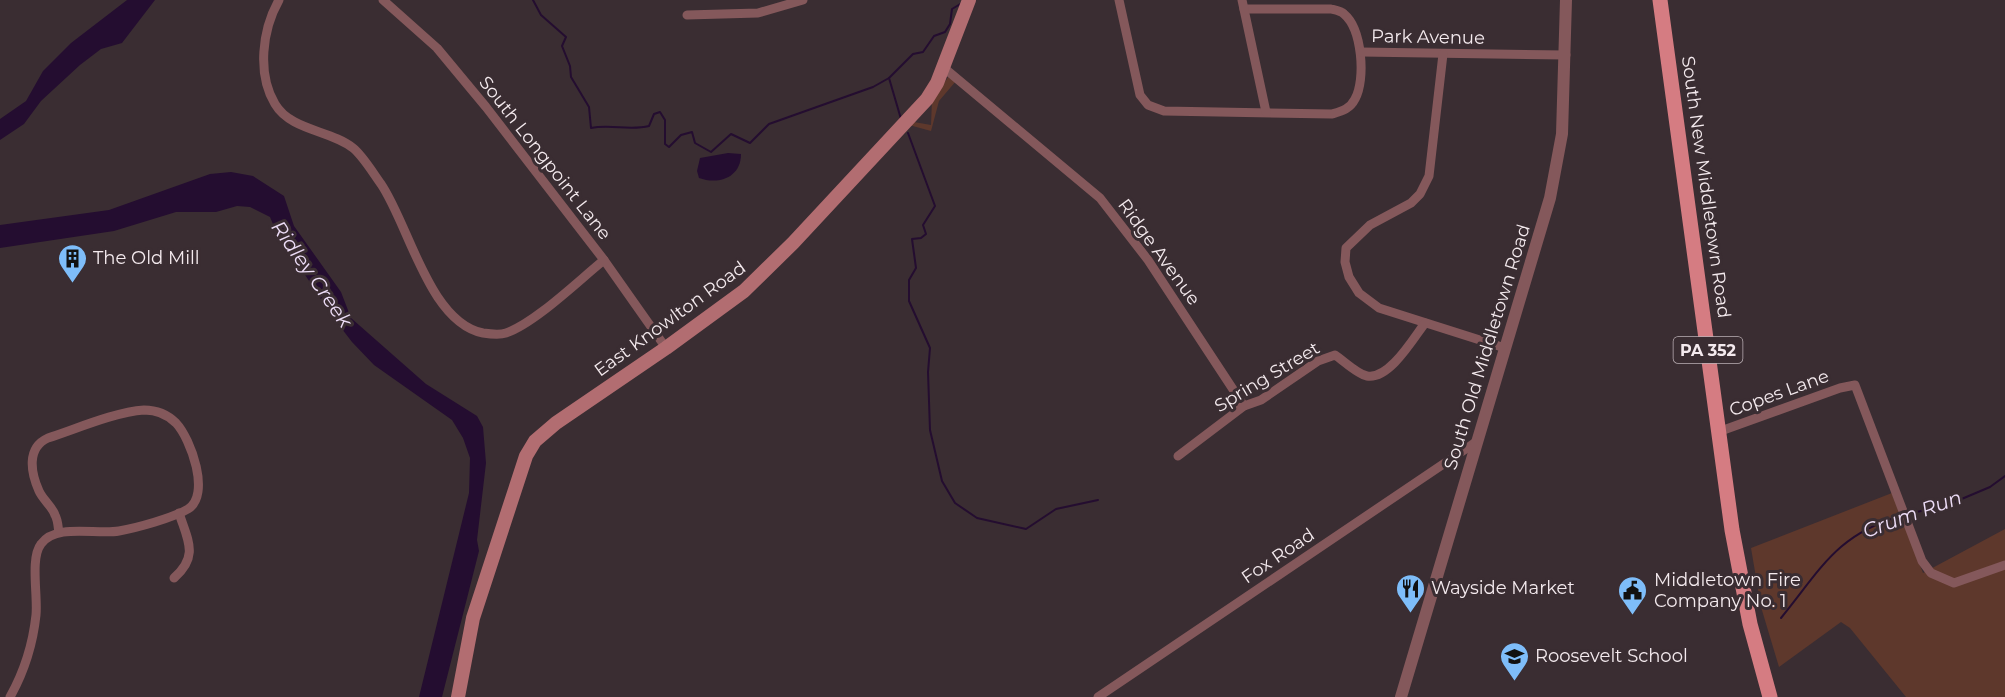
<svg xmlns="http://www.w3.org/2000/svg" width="2005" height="697" viewBox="0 0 2005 697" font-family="Montserrat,sans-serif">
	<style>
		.green { fill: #5e382c }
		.water { fill: #240d30 }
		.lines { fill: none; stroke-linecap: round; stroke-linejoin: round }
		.stream { stroke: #240d30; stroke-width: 2 }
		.minor { stroke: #84585b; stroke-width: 9 }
		.tertiary { stroke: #84585b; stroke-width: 12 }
		.secondary { stroke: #b26d71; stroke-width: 14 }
		.primary { stroke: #d57c82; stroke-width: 15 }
		.labels { text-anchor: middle; stroke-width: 6; stroke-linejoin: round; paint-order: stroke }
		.shield { fill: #3a2d32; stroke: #bcb1b6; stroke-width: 1.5 }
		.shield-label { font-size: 16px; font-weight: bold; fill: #f4eaee }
		.street-label { font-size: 18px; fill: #f4eaee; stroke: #3a2d32 }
		.poi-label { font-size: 18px; fill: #f4eaee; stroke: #3a2d32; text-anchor: start }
		.water-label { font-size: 20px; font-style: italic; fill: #edddf7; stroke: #3a2d32 }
	</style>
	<rect width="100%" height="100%" fill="#3a2d32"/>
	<g class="green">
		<polygon points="949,76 956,81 939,101 931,131 909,125 914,122 931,125 932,100"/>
		<polygon points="1892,493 1923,573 2005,529 2005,697 1906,697 1850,628 1841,622 1779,667 1761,607 1751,548"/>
	</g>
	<g class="water">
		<polygon points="127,0 155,0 122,43 101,49 80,65 41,101 24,124 0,140 0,119 26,101 43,71 71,43"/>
		<path d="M728 153 741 154C741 178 718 185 699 178L697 171 700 158Z"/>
		<polygon points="231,172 253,176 284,196 294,226 341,292 351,318 426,384 477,416 483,427 486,463 477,540 479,551 442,697 419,697 469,493 470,458 463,438 452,420 374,365 352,342 332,316 275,229 270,217 250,207 237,206 216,212 176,212 114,231 0,248 0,225 109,210 210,174"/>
	</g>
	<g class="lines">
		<g class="stream">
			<path d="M533 0 541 15 566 37 562 46 570 66 571 77 589 107 591 128C611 124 630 131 649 126L654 114 660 112 665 120V144L669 147 681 135 692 132 695 143 711 152 731 134 750 143 769 124 873 87 889 78 913 54 923 52 934 36 945 32 950 24 952 9 962 3"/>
			<polyline points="889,78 901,119"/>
			<polyline points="908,133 935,206 923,225 926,234 921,238 912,239 916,268 909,280 909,301 930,348 928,372 930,430 942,481 955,503 977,518 1026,529 1056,509 1098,500"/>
			<polyline points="1907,514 1945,506 1990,487 2005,476"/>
			<path d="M1781 618C1821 569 1837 534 1901 516"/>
		</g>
		<g class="minor">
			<path d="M279 0C262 30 257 74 275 104 291 131 331 130 353 148 363 156 373 173 381 184 409 225 429 322 483 333 490 334 500 335 506 333 535 323 578 281 604 260"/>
			<polyline points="383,0 437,48 486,107 604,260 666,348"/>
			<path d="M1119 0 1140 95 1148 105 1164 111 1332 114C1342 111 1350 109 1355 99 1366 79 1362 29 1344 14 1341 11 1335 10 1331 9H1244"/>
			<polyline points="1242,0 1266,112"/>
			<polyline points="687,15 758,13 803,0"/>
			<polyline points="1361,52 1566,55"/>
			<polyline points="1443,54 1429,176 1420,194 1411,203 1370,225 1346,248 1345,262 1349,277 1359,293 1379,308 1505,348"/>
			<polyline points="943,67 1100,198 1148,260 1244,406"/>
			<polyline points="1718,432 1840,388 1855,385 1922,561 1931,573 1954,583 2005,565"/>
			<path d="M1178 456 1244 406 1261 400 1318 361 1335 355C1344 361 1357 374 1367 376 1389 380 1413 339 1425 323"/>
			<path d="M174 578C199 556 188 541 179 513"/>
			<path d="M10 697C24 672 33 643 36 615 38 596 30 558 41 544 56 523 96 535 119 531 136 528 173 518 188 509 211 495 191 439 176 423 168 415 156 410 144 410 115 412 76 429 48 438 26 448 31 473 39 491 43 500 52 506 55 515 58 520 58 527 59 533"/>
			<polyline points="1098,697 1476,442"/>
		</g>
		<polyline class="tertiary" points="1401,697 1550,198 1562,134 1566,0"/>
		<polyline class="secondary" points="458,697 473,618 526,456 535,441 556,423 666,348 744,291 793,243 927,99 937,83 969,0"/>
		<polyline class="primary" points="1660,0 1732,530 1750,624 1770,697"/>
	</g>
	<defs>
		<symbol id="building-pin" viewBox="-11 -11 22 30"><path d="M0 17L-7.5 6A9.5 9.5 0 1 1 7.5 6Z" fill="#7ebdf9" stroke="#3a2d32"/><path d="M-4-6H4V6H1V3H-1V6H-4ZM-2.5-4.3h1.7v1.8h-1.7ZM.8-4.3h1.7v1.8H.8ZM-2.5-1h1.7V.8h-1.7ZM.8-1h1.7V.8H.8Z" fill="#111"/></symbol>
		<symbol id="restaurant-pin" viewBox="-11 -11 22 30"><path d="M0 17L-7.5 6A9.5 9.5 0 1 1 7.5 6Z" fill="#7ebdf9" stroke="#3a2d32"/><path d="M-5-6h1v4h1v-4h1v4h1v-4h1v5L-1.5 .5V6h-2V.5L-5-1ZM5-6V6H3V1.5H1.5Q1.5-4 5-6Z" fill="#111"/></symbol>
		<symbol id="civic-pin" viewBox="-11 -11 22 30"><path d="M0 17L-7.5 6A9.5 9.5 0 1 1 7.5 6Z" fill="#7ebdf9" stroke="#3a2d32"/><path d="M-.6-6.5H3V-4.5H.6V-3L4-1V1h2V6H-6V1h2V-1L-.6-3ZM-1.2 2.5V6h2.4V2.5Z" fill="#111"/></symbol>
		<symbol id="school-pin" viewBox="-11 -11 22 30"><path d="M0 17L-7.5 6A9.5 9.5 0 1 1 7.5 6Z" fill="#7ebdf9" stroke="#3a2d32"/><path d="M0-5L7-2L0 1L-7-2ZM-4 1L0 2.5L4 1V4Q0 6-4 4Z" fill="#111"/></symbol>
	</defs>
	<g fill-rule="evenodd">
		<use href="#building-pin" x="56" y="242" width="33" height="45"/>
		<use href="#restaurant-pin" x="1394" y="572" width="33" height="45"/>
		<use href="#civic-pin" x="1616" y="574" width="33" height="45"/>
		<use href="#school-pin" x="1498" y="640" width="33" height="45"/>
	</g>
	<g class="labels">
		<rect class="shield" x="1673.5" y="337" width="69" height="26" rx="4.5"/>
		<g class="shield-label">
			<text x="1708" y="356">PA 352</text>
		</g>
		<g class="street-label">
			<text transform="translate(1428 37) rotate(1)" y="6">Park Avenue</text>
			<text transform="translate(545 158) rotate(52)" y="6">South Longpoint Lane</text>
			<text transform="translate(1706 187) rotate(82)" y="6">South New Middletown Road</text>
			<text transform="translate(1159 252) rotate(54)" y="6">Ridge Avenue</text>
			<text transform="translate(670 319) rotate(-36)" y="6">East Knowlton Road</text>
			<text transform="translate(1487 347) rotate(-73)" y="6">South Old Middletown Road</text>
			<text transform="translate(1267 377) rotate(-31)" y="6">Spring Street</text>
			<text transform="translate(1779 393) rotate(-20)" y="6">Copes Lane</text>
			<text transform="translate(1278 556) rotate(-34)" y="6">Fox Road</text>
		</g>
		<g class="poi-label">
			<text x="93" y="264">The Old Mill</text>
			<text x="1654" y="586">Middletown Fire<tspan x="1654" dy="21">Company No. 1</tspan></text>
			<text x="1431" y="594">Wayside Market</text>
			<text x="1535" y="662">Roosevelt School</text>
		</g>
		<g class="water-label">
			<text transform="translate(312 274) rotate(55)" y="7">Ridley Creek</text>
			<text transform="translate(1912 514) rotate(-20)" y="7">Crum Run</text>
		</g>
	</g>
</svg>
